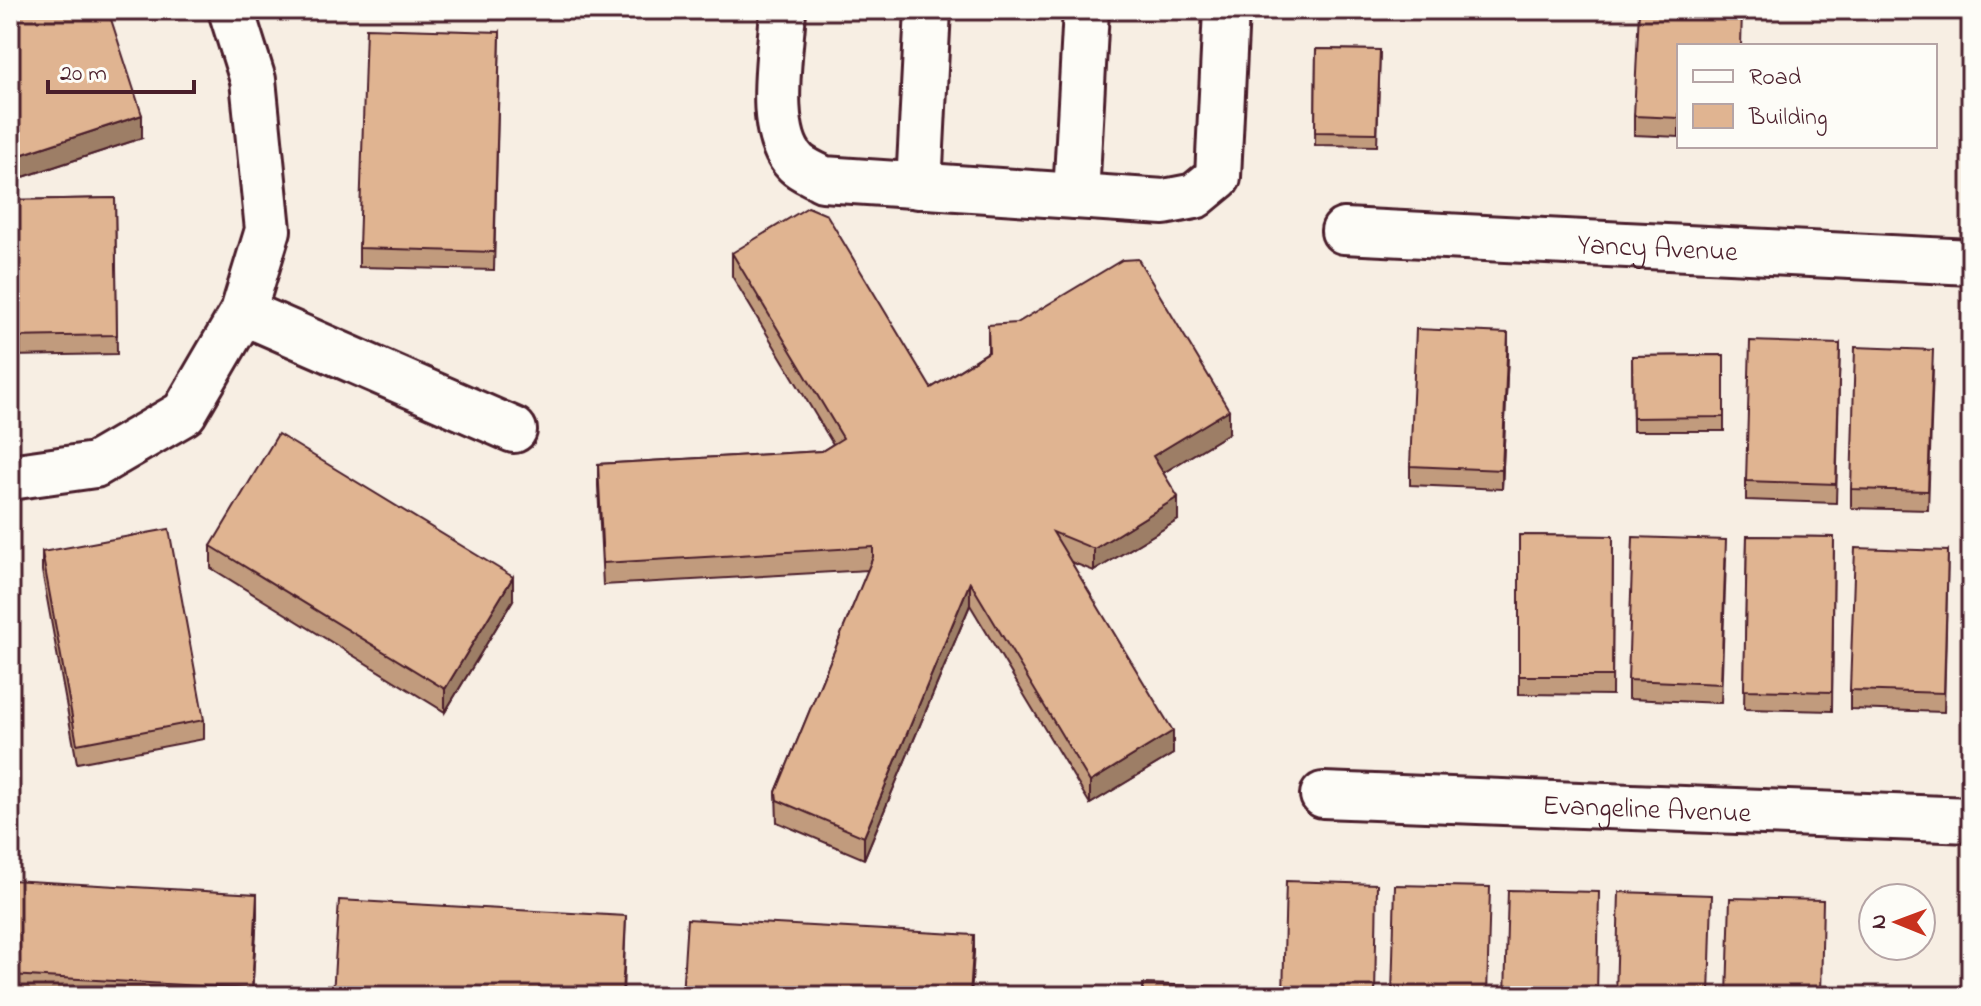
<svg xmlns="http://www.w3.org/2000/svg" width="1981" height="1006" viewBox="0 0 1981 1006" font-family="'Indie Flower',sans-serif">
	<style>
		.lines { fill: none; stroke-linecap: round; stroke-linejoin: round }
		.minor-casing { stroke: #4a1f2b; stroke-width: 50 }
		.minor { stroke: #fdfcf7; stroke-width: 44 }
		.wall { fill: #c19b7d; stroke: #4a1f2b; stroke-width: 2 }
		.shaded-wall { fill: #9d7e66; stroke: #4a1f2b; stroke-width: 2 }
		.building { fill: #e0b491; stroke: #4a1f2b; stroke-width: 2 }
		.labels { text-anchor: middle; stroke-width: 6; stroke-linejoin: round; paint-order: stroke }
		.street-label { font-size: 28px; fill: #4a1f2b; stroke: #fdfcf7 }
	</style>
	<rect width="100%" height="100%" fill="#f7eee3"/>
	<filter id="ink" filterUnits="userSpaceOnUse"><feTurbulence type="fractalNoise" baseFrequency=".0125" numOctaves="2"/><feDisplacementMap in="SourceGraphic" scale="16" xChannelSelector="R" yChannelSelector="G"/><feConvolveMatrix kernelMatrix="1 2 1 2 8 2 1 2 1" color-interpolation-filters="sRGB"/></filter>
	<g filter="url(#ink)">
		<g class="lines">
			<defs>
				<g id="minor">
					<path d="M783 10C781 51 765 133 796 163 803 170 815 174 823 179L1164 202 1195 196 1218 177 1226 10"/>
					<polyline points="919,186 928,10"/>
					<polyline points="1076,196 1086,10"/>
					<path id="s1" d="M1344 231 1971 262"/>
					<polyline points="243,312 514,430"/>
					<polyline points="10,477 95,465 184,413 243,312 268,230 253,80 231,10"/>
					<path id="s2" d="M1323 795 1971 820"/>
				</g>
			</defs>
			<use href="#minor" class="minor-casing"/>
			<use href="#minor" class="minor"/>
		</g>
		<g class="wall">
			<polygon points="10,10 142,138 17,179 10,158"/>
			<polygon points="500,32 494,270 359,267 359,248"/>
			<polygon points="1679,46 1679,137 1634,135 1634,116"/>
			<polygon points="1316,49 1380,50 1377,146 1315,145"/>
			<polygon points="115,198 117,354 10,356 10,200"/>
			<polygon points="732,253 931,388 988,352 988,325 1229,433 1163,473 1178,520 1094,571 1071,562 1173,754 1090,804 970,605 864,859 777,822 776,792 868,570 603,585 598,486 598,464 822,451 833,444 732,276"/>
			<polygon points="1840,344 1836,503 1746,500 1746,481"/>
			<polygon points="1508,352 1502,489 1410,485 1410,466"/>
			<polygon points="1724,355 1724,431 1633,431 1632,356"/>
			<polygon points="1933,368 1928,510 1851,508 1851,489"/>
			<polygon points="1519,535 1613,536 1612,695 1519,694"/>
			<polygon points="1747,536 1834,537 1832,711 1744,709"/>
			<polygon points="211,546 513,600 445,712 211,568"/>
			<polygon points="1948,551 1944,712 1850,709 1850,690"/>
			<polygon points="42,552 204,720 204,739 77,763 42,571"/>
			<polygon points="1726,559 1721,703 1628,699 1628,680"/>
			<polygon points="10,880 257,913 252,996 52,996 10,994"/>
		</g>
		<g class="shaded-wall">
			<polygon points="142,115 142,138 17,179 17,156"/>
			<polygon points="1508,333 1508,352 1502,489 1502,470"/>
			<polygon points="1229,410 1229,433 1153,479 1153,456"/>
			<polygon points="1178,497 1178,520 1094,571 1094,549"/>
			<polygon points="513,577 513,600 445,712 445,689"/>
			<polygon points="970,582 970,605 864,859 864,837"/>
			<polygon points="1173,731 1173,754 1090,804 1090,782"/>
			<polygon points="257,894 257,913 252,996"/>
			<polygon points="626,916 623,996 622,996"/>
			<polygon points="974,935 974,953 971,996 970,996"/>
		</g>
		<g class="building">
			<polygon points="10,10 108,10 142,115 17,156 10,136"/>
			<polygon points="1639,10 1742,10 1741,46 1679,46 1679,118 1634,116"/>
			<polygon points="366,28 500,32 494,252 359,248"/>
			<polygon points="1316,49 1380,50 1377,133 1315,132"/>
			<polygon points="115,198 117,335 10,337 10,200"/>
			<polygon points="808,207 827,215 931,388 989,352 988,325 1017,323 1122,260 1138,259 1229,410 1153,456 1178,497 1094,549 1053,532 1173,731 1090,782 970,582 864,837 777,800 776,792 873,557 873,547 603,563 598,464 822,451 843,438 732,253"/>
			<polygon points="1416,329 1508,333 1502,470 1410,466"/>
			<polygon points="1750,341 1840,344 1836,484 1746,481"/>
			<polygon points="1855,347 1933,350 1928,491 1851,489"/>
			<polygon points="1724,355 1724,417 1633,418 1632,356"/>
			<polygon points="278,434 513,577 445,689 211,546"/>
			<polygon points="169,529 204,720 77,744 42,552"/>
			<polygon points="1519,535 1613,536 1612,676 1519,676"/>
			<polygon points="1747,536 1834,537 1832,692 1744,690"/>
			<polygon points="1633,537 1726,540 1721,684 1628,680"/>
			<polygon points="1855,548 1948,551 1944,693 1850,690"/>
			<polygon points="10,880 257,894 252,989 10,975"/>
			<polygon points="1286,881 1377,884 1375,996 1283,996"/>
			<polygon points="1395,885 1490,887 1487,996 1392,996"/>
			<polygon points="1508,890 1599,892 1597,996 1505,996"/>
			<polygon points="1619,892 1712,895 1709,996 1616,996"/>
			<polygon points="1730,898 1823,900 1821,996 1727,996"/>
			<polygon points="339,900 626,916 622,996 333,995"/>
			<polygon points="687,919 974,935 970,996 682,996"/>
			<polygon points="1143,984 1235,987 1235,996 1143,996"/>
		</g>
	</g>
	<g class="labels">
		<g class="street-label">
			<text dy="10" stroke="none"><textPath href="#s1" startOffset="314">Yancy Avenue</textPath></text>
			<text dy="10" stroke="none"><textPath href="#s2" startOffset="324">Evangeline Avenue</textPath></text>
		</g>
	</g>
	<rect width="1981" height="1006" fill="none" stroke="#fdfcf7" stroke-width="40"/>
	<rect x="20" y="20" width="1941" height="966" fill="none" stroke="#4a1f2b" stroke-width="3" filter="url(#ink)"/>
	<rect x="1677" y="44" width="260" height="104" fill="#fdfcf7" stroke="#b5a4a5" stroke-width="2"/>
	<rect x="1693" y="70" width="40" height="12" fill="#fdfcf7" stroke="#b5a4a5" stroke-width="2"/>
	<text x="1749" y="84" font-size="24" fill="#4a1f2b">Road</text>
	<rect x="1693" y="104" width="40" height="24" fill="#e0b491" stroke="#b5a4a5" stroke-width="2"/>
	<text x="1749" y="124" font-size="24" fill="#4a1f2b">Building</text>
	<g transform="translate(1897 922) rotate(271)"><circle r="38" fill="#fdfcf7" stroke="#b5a4a5" stroke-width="2"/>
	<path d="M0-6L14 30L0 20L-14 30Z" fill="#c8321e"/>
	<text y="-12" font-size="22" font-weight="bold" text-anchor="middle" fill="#4a1f2b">N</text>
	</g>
	<path d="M48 80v12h146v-12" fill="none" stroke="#4a1f2b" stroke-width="4"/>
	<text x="60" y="80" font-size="24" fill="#4a1f2b" stroke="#fdfcf7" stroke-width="6" paint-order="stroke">20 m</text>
</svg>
